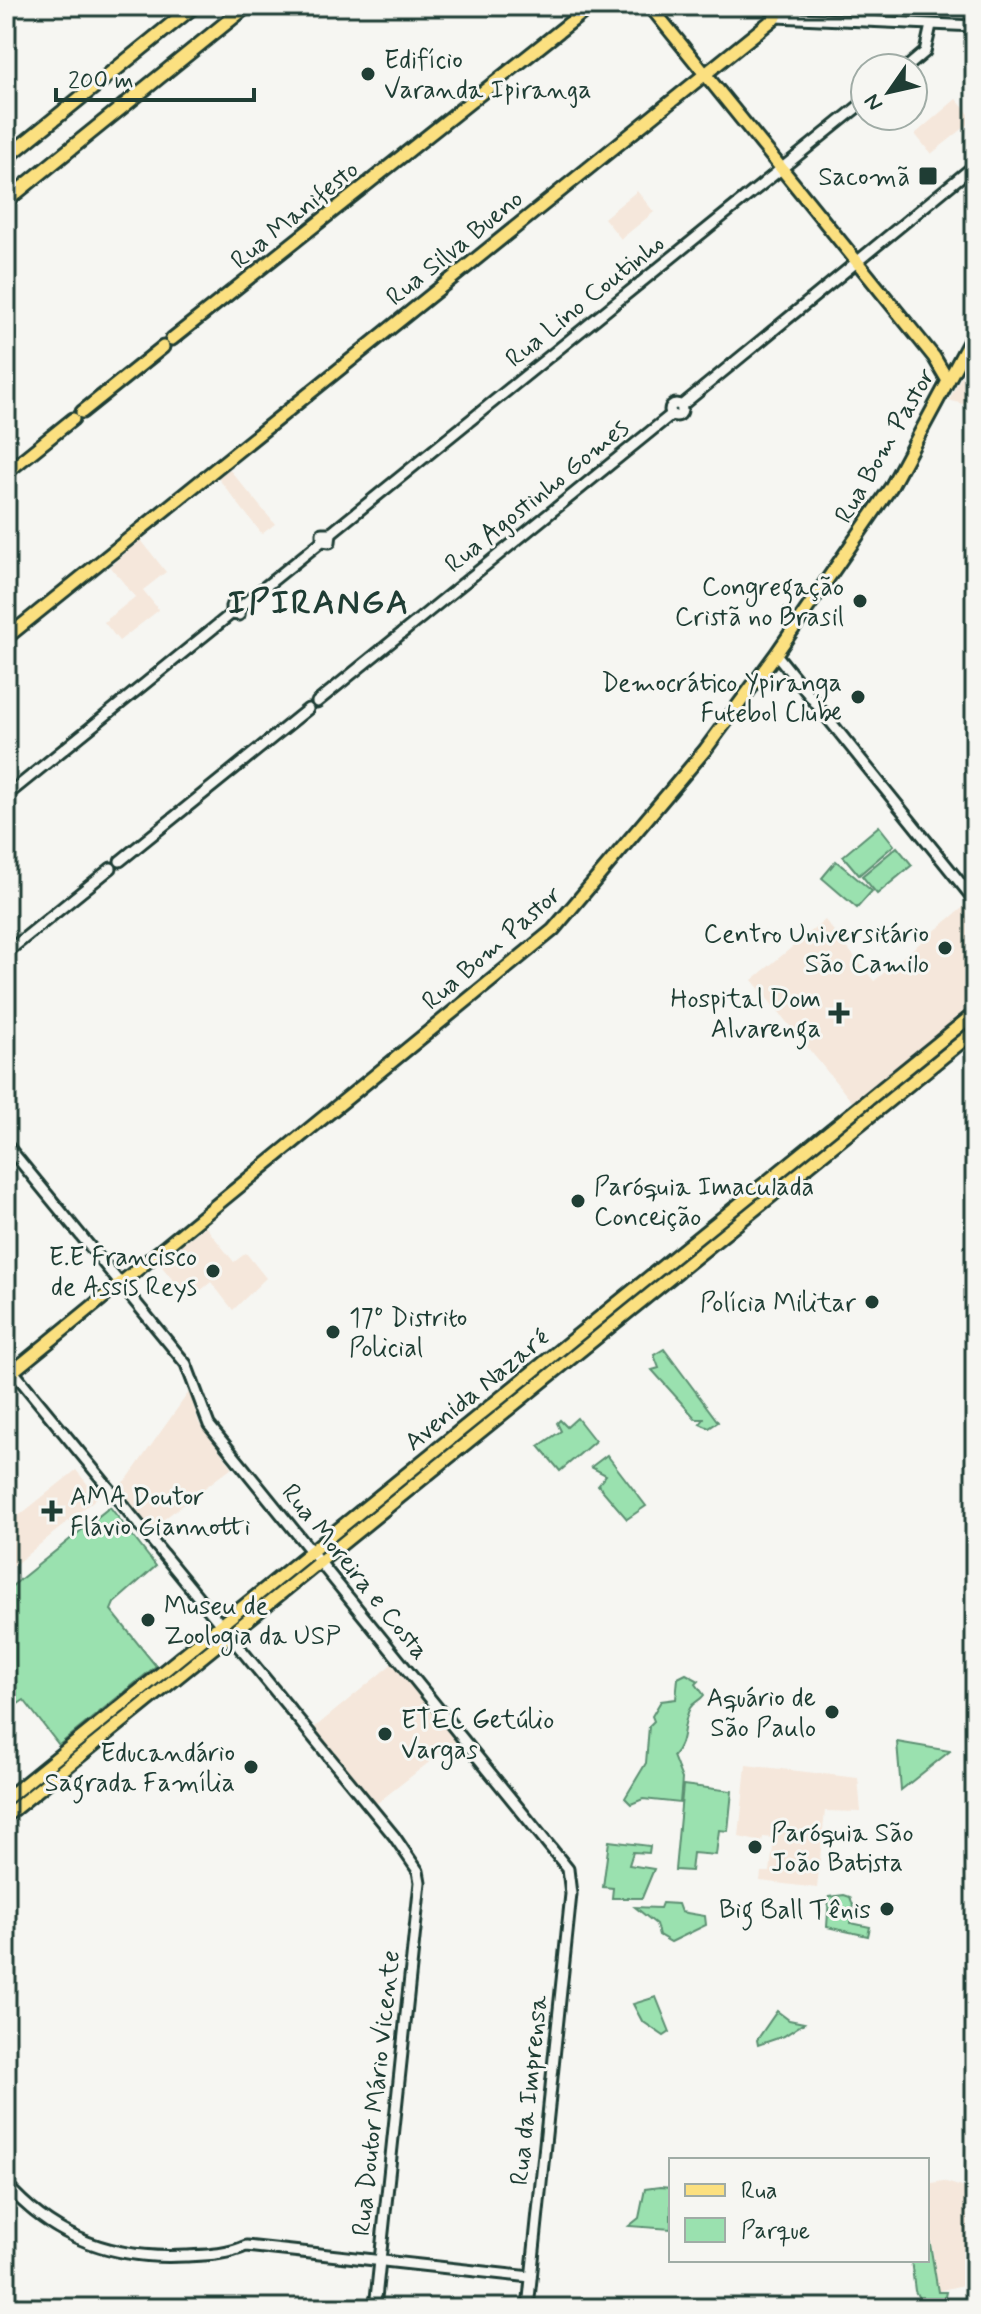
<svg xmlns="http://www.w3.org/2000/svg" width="981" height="2314" viewBox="0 0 981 2314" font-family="Mynerve,sans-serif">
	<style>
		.built { fill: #f5e7db }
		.green { fill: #9ae1af; stroke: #5c8f72; stroke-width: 2 }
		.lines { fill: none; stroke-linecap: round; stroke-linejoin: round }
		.minor-casing { stroke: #1f3d34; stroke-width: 15 }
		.major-casing { stroke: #1f3d34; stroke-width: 17 }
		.highway-casing { stroke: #1f3d34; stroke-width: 18 }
		.minor { stroke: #f6f6f2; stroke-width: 9 }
		.major { stroke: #fbe080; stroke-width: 11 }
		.highway { stroke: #fbe080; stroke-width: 12 }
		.poi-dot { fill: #1f3d34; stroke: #f6f6f2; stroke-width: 3 }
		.labels { text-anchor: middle; stroke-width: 6; stroke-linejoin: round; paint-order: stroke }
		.poi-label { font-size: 26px; fill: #1f3d34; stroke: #f6f6f2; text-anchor: end }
		.street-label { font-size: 26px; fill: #1f3d34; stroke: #f6f6f2 }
		.district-label { font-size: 34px; font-weight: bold; letter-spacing: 2px; fill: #1f3d34; stroke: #f6f6f2 }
	</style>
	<rect width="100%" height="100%" fill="#f6f6f2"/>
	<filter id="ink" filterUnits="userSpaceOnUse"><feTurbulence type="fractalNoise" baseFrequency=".0125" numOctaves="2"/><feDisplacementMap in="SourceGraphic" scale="16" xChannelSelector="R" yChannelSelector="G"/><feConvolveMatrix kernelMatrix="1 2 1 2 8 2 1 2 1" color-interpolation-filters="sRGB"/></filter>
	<g filter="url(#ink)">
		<g class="built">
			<polygon points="956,99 974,120 931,154 915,134"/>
			<polygon points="637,191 654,212 621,239 604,218"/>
			<polygon points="975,350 975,408 949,400"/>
			<polygon points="229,469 275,524 262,534 218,478"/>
			<polygon points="141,540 166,572 143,590 159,610 119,641 104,622 135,597 110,566"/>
			<polygon points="966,905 975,915 975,1005 853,1103 752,980 825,920 874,981"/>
			<polygon points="205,1226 234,1262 246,1253 266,1278 233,1310 211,1282 189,1300 159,1263"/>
			<polygon points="189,1392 199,1423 232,1467 151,1529 117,1487 128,1478"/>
			<polygon points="76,1470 98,1497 6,1572 6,1526"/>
			<polygon points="393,1663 456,1741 376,1804 314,1728"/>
			<polygon points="746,1765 858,1778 861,1812 825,1811 817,1888 760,1881 761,1872 770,1872 774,1838 763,1837 762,1842 739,1837"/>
			<polygon points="943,2181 968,2189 975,2220 975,2282 938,2291 927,2210 927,2184"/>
		</g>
		<g class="green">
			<polygon points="879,826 894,845 859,875 843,856"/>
			<polygon points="897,847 912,865 877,894 862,876"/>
			<polygon points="836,861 872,891 857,908 822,878"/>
			<polygon points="664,1349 718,1422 709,1428 700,1424 704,1419 696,1419 652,1370 659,1368 654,1355"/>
			<polygon points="577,1418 595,1441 560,1471 539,1446 561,1431 557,1423 560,1420 567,1427"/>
			<polygon points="607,1455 646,1506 627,1519 598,1485 606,1475 591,1467"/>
			<polygon points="110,1507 156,1566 114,1603 111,1610 156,1666 59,1745 24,1700 6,1712 6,1591"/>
			<path d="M686 1674 699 1681 696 1684 704 1695C700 1701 694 1701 690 1708 681 1725 687 1742 673 1756L682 1779 680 1803 643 1799 631 1804 625 1798 646 1763 649 1726 654 1721 652 1716 661 1701 676 1699 678 1678Z"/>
			<polygon points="897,1742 950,1751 901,1790"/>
			<polygon points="683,1785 732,1791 728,1831 719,1830 716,1855 693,1853 691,1871 675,1870"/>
			<polygon points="609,1841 650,1846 649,1853 633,1852 629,1865 654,1869 642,1898 612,1898 613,1888 603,1887"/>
			<polygon points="844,1895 850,1897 853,1905 851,1923 870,1927 868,1936 827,1927 829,1897"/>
			<polygon points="662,1903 678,1904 681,1912 705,1916 706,1925 671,1942 659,1935 656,1924 635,1907 660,1908"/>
			<polygon points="656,1997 670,2032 664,2036 642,2021 633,2004"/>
			<polygon points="777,2011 789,2020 804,2023 784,2036 758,2045 757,2040"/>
			<polygon points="660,2187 671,2188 671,2229 629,2226 639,2218 645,2189"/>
			<polygon points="927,2226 938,2292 946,2292 944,2301 924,2308 915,2291 911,2260 927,2260"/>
		</g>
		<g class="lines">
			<defs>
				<g id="minor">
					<polyline points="776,17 975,26"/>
					<polyline points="906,68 925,52 931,25"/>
					<circle cx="676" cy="410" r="6"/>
					<polyline points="681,406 975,165"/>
					<polyline points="331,533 865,101"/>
					<polyline points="240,607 322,541 322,533 331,533 330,542 322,541"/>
					<polyline points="776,654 975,901"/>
					<polyline points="317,702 672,414"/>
					<polyline points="6,796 231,614 239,615 240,607 231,606 231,614"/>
					<polyline points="120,861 308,709"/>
					<polyline points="6,953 111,868"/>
					<polyline points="6,1144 186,1364 209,1425 568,1869 571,1894 528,2308"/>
					<polyline points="13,1371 394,1836 418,1871 420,1882 375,2308"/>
					<path d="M6 2184C53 2238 115 2260 185 2256 207 2255 226 2255 246 2246L531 2277"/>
				</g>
				<g id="major">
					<polyline points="650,6 934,357 948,381"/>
					<polyline points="776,17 778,6"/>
					<polyline points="172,339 591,6"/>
					<polyline points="82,412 163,347"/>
					<polyline points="6,473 73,419"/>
					<polyline points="6,638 776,17"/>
					<polyline points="6,1377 553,930 705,750 776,654 891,487 975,331"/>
					<polyline points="6,1799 975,1013"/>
					<polyline points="6,1816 975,1031"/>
					<polyline points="966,2308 975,2304"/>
				</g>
				<g id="highway">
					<polyline points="6,158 194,6"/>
					<polyline points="6,201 247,6"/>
				</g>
			</defs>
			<use href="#minor" class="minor-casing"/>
			<use href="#major" class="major-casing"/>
			<use href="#highway" class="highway-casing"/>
			<use href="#minor" class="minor"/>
			<use href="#major" class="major"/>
			<use href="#highway" class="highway"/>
		</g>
	</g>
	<g class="poi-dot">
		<circle cx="368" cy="74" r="8"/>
		<rect x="918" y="166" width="20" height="20" rx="4"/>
		<circle cx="860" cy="601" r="8"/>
		<circle cx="858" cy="697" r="8"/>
		<circle cx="945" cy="948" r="8"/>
		<path d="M835 1001h8v8h8v8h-8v8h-8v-8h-8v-8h8z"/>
		<circle cx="578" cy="1201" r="8"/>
		<circle cx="213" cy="1271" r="8"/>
		<circle cx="872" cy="1302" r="8"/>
		<circle cx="333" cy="1332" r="8"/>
		<path d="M48 1499h8v8h8v8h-8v8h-8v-8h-8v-8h8z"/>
		<circle cx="148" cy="1620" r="8"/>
		<circle cx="832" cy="1712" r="8"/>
		<circle cx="385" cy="1734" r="8"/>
		<circle cx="251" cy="1767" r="8"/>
		<circle cx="755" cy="1847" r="8"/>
		<circle cx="887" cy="1909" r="8"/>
	</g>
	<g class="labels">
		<g class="poi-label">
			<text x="384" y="68" text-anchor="start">Edifício<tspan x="384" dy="30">Varanda Ipiranga</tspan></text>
			<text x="910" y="185">Sacomã</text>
			<text x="844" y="595">Congregação<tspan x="844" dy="30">Cristã no Brasil</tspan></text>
			<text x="842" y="691">Democrático Ypiranga<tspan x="842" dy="30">Futebol Clube</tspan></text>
			<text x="929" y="942">Centro Universitário<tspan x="929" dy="30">São Camilo</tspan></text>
			<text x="821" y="1007">Hospital Dom<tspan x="821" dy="30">Alvarenga</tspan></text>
			<text x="594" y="1195" text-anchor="start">Paróquia Imaculada<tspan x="594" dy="30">Conceição</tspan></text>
			<text x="197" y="1265">E.E Francisco<tspan x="197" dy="30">de Assis Reys</tspan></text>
			<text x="856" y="1311">Polícia Militar</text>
			<text x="349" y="1326" text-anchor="start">17º Distrito<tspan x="349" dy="30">Policial</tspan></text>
			<text x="70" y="1505" text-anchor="start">AMA Doutor<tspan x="70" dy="30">Flávio Giannotti</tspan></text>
			<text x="164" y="1614" text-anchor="start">Museu de<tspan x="164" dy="30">Zoologia da USP</tspan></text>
			<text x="816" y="1706">Aquário de<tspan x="816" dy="30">São Paulo</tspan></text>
			<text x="401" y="1728" text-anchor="start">ETEC Getúlio<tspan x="401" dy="30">Vargas</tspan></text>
			<text x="235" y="1761">Educandário<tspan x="235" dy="30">Sagrada Família</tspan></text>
			<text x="771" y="1841" text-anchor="start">Paróquia São<tspan x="771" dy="30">João Batista</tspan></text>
			<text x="871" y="1918">Big Ball Tênis</text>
		</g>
		<g class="street-label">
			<text transform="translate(294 214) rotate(-39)" y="9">Rua Manifesto</text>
			<text transform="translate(454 247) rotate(-39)" y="9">Rua Silva Bueno</text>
			<text transform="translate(584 300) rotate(-39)" y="9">Rua Lino Coutinho</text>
			<text transform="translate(884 445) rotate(-60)" y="9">Rua Bom Pastor</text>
			<text transform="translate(536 495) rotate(-39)" y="9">Rua Agostinho Gomes</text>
			<text transform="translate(491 947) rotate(-41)" y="9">Rua Bom Pastor</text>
			<text transform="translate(476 1389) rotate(-39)" y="9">Avenida Nazaré</text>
			<text transform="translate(356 1571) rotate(51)" y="9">Rua Moreira e Costa</text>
			<text transform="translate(528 2090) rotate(-84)" y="9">Rua da Imprensa</text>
			<text transform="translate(375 2093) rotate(-84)" y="9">Rua Doutor Mário Vicente</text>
		</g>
		<g class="district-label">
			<text x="319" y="613">IPIRANGA</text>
		</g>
	</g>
	<rect width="981" height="2314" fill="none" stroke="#f6f6f2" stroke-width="32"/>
	<rect x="16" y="16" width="949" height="2282" fill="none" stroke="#1f3d34" stroke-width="3" filter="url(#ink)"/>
	<rect x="669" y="2158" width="260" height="104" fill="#f6f6f2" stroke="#a0aca6" stroke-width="2"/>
	<rect x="685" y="2184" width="40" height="12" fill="#fbe080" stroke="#a0aca6" stroke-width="2"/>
	<text x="741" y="2198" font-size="24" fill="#1f3d34">Rua</text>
	<rect x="685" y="2218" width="40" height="24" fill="#9ae1af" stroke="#a0aca6" stroke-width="2"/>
	<text x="741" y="2238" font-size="24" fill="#1f3d34">Parque</text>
	<g transform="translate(889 92) rotate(236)"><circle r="38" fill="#f6f6f2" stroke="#a0aca6" stroke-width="2"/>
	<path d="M0-6L14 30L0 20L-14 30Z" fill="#1f3d34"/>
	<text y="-12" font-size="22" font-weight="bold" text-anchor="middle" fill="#1f3d34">N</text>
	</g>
	<path d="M56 88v12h198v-12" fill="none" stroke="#1f3d34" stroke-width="4"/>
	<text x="68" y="88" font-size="24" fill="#1f3d34" stroke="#f6f6f2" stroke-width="6" paint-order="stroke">200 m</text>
</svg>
